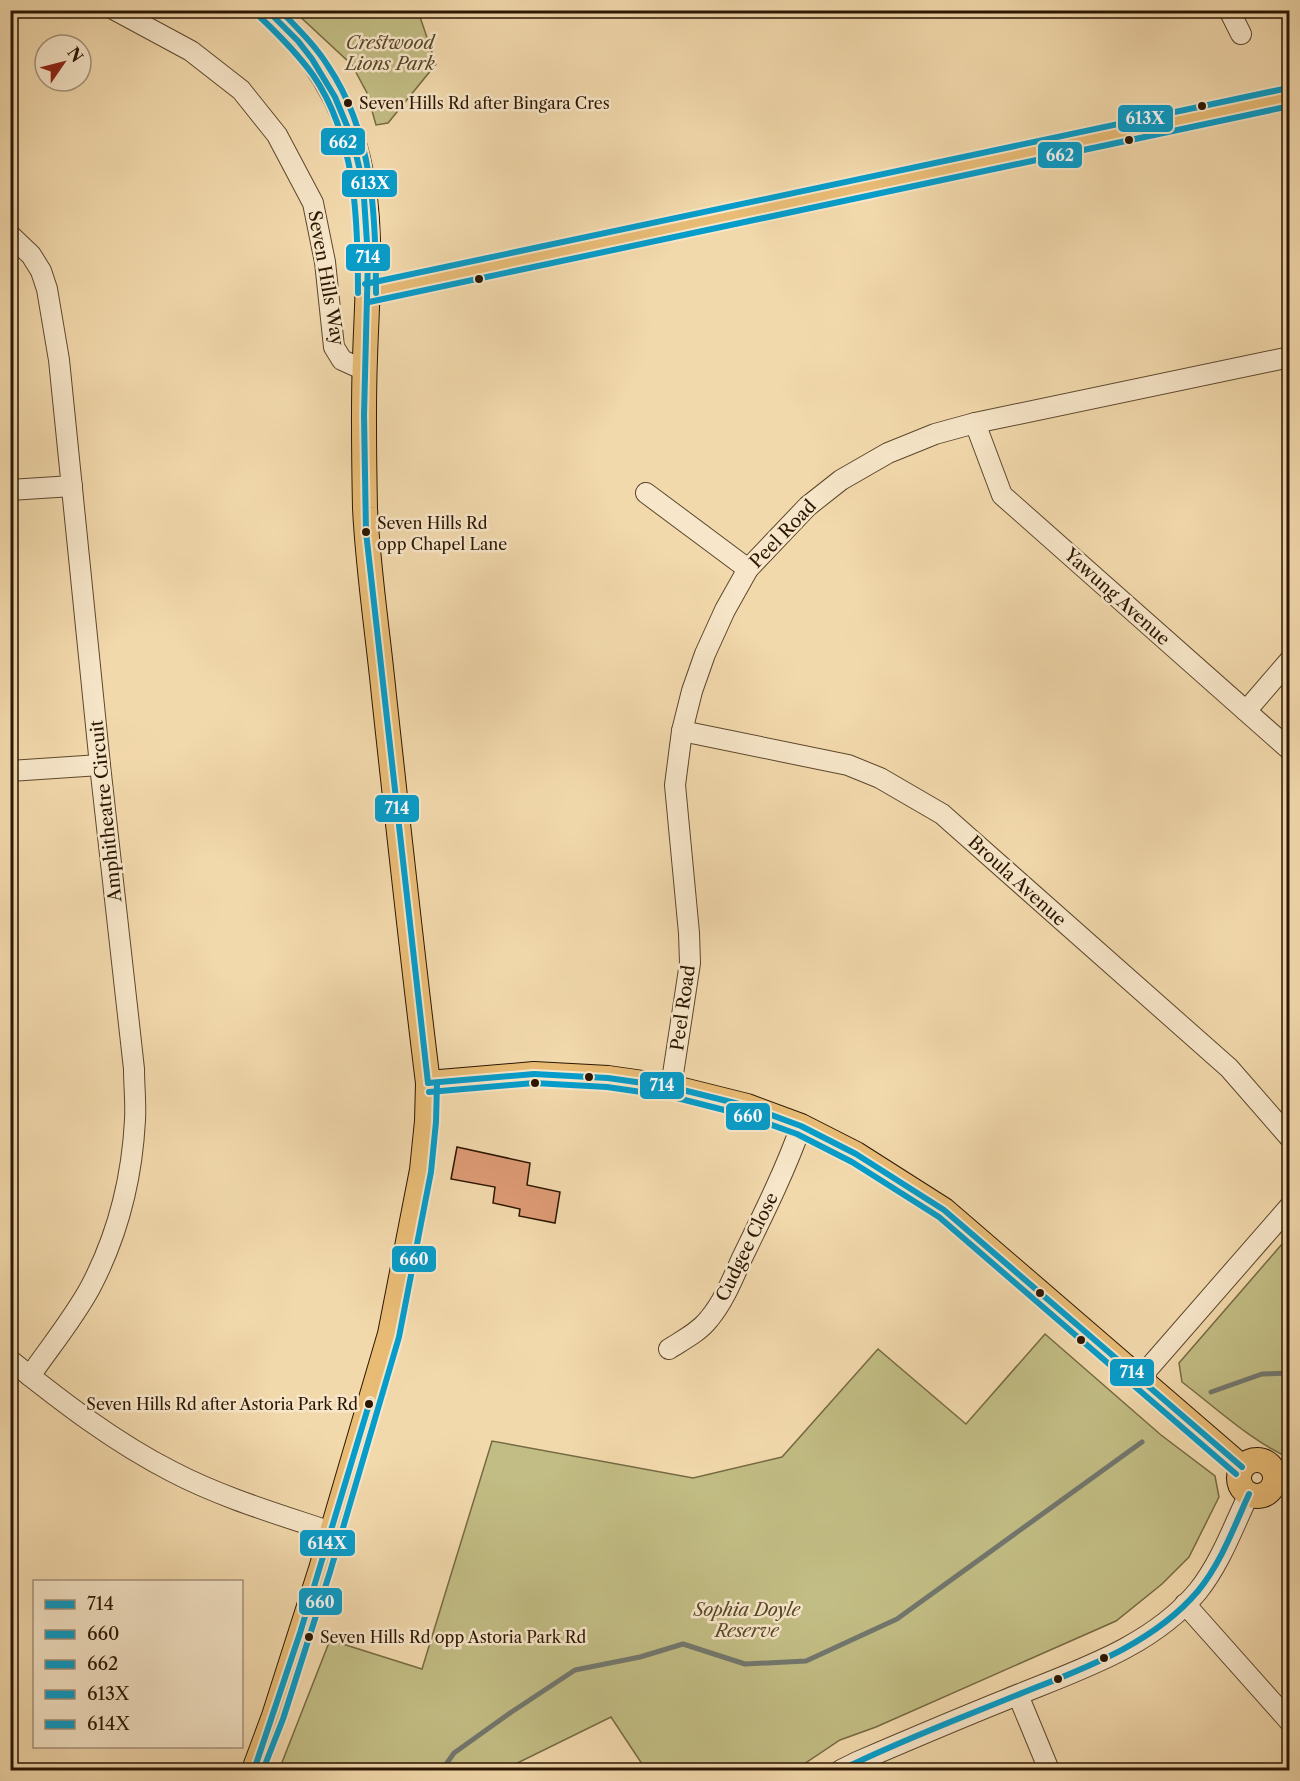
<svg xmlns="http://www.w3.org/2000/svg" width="1300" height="1781" viewBox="0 0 1300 1781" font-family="'Libre Caslon Text',serif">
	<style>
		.green { fill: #c2bd84; stroke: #766a43; stroke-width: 1.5 }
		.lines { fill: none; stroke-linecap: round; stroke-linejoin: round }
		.stream { stroke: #72776e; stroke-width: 5 }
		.building { fill: #de9b75; stroke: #2b1602; stroke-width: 1.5 }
		.minor-casing { stroke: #5d472c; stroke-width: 22 }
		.major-casing { stroke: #2b1602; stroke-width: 26 }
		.minor { stroke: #f7e6c9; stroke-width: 20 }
		.major { stroke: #e9bc76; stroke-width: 24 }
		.bus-1-casing { stroke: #f7e6c9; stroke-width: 10 }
		.bus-2-casing { stroke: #f7e6c9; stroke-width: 10 }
		.bus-3-casing { stroke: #f7e6c9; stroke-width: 10 }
		.bus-4-casing { stroke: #f7e6c9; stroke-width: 10 }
		.bus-5-casing { stroke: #f7e6c9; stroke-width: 10 }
		.bus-1 { stroke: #069dcb; stroke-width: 6 }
		.bus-2 { stroke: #069dcb; stroke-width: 6 }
		.bus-3 { stroke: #069dcb; stroke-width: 6 }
		.bus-4 { stroke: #069dcb; stroke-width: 6 }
		.bus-5 { stroke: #069dcb; stroke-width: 6 }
		.bus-dot { fill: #2b1602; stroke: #f7e6c9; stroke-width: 2 }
		.labels { text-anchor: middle; stroke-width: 5; stroke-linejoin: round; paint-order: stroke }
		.bus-label { font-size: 16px; fill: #2b1602; stroke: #f7e6c9; text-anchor: start }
		.park-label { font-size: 18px; font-style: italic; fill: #584829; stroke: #f7e6c9 }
		.street-label { font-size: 18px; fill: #2b1602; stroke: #f7e6c9 }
		.line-badge { stroke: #f7e6c9; stroke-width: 2 }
		.badge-label { font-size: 16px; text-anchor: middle; font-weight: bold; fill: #fff }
	</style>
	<rect width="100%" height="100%" fill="#f2d9ac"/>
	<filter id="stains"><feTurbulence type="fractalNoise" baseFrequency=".00333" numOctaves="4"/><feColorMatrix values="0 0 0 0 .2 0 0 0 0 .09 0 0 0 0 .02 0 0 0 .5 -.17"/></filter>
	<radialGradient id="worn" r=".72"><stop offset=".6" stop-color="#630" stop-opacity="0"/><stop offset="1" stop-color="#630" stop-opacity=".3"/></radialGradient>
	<g class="green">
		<polygon points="294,11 418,11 436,64 388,123 376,125 367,93 352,65"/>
		<path d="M1289 1236V1458C1250 1440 1216 1408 1182 1382L1179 1363Z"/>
		<polygon points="1045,1334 1161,1435 1215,1476 1219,1497 1189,1557 1162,1584 1116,1621 876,1727 840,1740 795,1770 646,1770 611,1717 503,1770 279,1770 330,1640 422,1669 492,1441 693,1478 782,1457 878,1349 966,1424"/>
	</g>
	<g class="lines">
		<g class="stream">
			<polyline points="1211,1392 1262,1374 1290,1373"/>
			<polyline points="442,1770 454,1753 510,1713 575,1670 640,1657 683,1644 745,1664 806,1661 897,1619 1142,1442"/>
		</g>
	</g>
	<polygon class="building" points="457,1147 530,1163 527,1185 560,1192 555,1223 519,1216 520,1209 493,1203 495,1187 451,1179"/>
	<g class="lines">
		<defs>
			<g id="minor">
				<polyline points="115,10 191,51 241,90 277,135 313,203 325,262 334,347 342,360 364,370"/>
				<polyline points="1229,10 1241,34"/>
				<path d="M10 235 31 255 41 271 47 289 59 360 100 765 134 1069C134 1086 136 1103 135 1120 132 1178 117 1237 90 1288 73 1319 50 1347 30 1376"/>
				<polyline points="975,423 1002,495 1290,750"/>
				<polyline points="10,490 72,486"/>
				<polyline points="646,493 748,569"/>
				<polyline points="1246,711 1290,660"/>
				<polyline points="682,731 848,765 880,778 942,814 1229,1068 1290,1138"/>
				<polyline points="10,771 100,765"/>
				<polyline points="671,1087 690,963 689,933 675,785 682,731 692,691 705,654 725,610 748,569 808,506 841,480 888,453 935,434 975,423 1290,357"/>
				<path d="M669 1349C683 1340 699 1332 709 1319 724 1301 733 1278 742 1258 763 1215 785 1171 801 1126"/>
				<path d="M10 1360C61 1401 114 1442 173 1472 223 1498 278 1514 331 1532"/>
				<polyline points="1140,1378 1290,1206"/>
				<polyline points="1185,1604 1290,1722"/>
				<polyline points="1018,1695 1049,1770"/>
				<path d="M841 1770 857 1762C906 1741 955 1720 1005 1700 1072 1672 1150 1649 1198 1591 1221 1562 1233 1527 1249 1494"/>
			</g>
			<g id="major">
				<polyline points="367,293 1290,97"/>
				<polyline points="428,1083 534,1074 608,1078 671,1087 747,1106 801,1126 856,1154 944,1210 1242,1467"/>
				<circle cx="1257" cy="1478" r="18"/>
				<path d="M254 1770 274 1716 321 1569 390 1334 422 1170 427 1121 428 1083C412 954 398 825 384 696 378 634 368 571 365 508 364 459 363 408 365 358 367 293 374 223 358 159 344 102 312 48 266 10"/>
			</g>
		</defs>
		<use href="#minor" class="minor-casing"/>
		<use href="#major" class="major-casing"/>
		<use href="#minor" class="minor"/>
		<use href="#major" class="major"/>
		<defs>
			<g id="bus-1">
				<polyline points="267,10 298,41 312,59 335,97 352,138 363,183 368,258 364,415 366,532 428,1083"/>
				<polyline points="428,1083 534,1074 608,1078 671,1087 747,1106 801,1126 856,1154 944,1210 1242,1467"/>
				<path d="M841 1770C899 1741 961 1718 1022 1693 1085 1668 1153 1644 1198 1591 1221 1563 1234 1527 1249 1494"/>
			</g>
			<g id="bus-2">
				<polyline points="429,1092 534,1083 607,1087 669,1096 744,1115 797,1134 852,1162 939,1217 1236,1474"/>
				<polyline points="263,1770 283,1719 330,1572 399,1337 431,1172 436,1122 437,1083"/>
			</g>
			<g id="bus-3">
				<path d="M260 17C279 35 297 53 313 75 356 138 358 219 358 293"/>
				<polyline points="369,302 1290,106"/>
			</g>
			<g id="bus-4">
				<path d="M280 10C297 28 315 45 328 66 373 133 376 215 376 293"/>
				<polyline points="365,284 1288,88"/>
			</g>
			<polyline id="bus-5" points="254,1770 300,1633 370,1401"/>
		</defs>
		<use href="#bus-1" class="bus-1-casing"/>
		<use href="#bus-2" class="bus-2-casing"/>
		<use href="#bus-3" class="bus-3-casing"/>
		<use href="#bus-4" class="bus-4-casing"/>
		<use href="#bus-5" class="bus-5-casing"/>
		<use href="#bus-1" class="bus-1"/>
		<use href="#bus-2" class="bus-2"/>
		<use href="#bus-3" class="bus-3"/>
		<use href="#bus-4" class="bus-4"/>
		<use href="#bus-5" class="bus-5"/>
	</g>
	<g class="bus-dot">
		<circle cx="348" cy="103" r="5"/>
		<circle cx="1202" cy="106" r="5"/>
		<circle cx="1129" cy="140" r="5"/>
		<circle cx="479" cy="279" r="5"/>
		<circle cx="366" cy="532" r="5"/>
		<circle cx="589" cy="1077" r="5"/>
		<circle cx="535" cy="1083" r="5"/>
		<circle cx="1040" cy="1293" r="5"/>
		<circle cx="1081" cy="1340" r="5"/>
		<circle cx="369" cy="1404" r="5"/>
		<circle cx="309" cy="1637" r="5"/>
		<circle cx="1104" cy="1658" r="5"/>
		<circle cx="1058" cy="1679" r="5"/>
	</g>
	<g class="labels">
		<g class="bus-label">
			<text x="359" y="109">Seven Hills Rd after Bingara Cres</text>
			<text x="377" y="529">Seven Hills Rd<tspan x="377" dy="21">opp Chapel Lane</tspan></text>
			<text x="358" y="1410" text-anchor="end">Seven Hills Rd after Astoria Park Rd</text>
			<text x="320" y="1643">Seven Hills Rd opp Astoria Park Rd</text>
		</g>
		<g class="park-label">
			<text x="390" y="49">Crestwood<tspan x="390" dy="21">Lions Park</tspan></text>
			<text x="747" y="1616">Sophia Doyle<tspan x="747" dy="21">Reserve</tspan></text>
		</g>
		<g class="street-label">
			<text transform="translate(326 278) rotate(80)" y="6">Seven Hills Way</text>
			<text transform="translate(783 534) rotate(-46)" y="6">Peel Road</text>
			<text transform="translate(1117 597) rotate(42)" y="6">Yawung Avenue</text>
			<text transform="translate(106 811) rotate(-96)" y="6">Amphitheatre Circuit</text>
			<text transform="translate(1017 881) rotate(42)" y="6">Broula Avenue</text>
			<text transform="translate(683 1008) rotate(-82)" y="6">Peel Road</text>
			<text transform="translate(747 1247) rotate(-64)" y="6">Cudgee Close</text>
		</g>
	</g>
	<g class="line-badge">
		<rect x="1117" y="104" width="57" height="29" rx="6" fill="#069dcb"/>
		<rect x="320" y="127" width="46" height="29" rx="6" fill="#069dcb"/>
		<rect x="1037" y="141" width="46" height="28" rx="6" fill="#069dcb"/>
		<rect x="341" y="169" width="57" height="29" rx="6" fill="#069dcb"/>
		<rect x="345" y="243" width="46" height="29" rx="6" fill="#069dcb"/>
		<rect x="374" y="794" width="46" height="29" rx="6" fill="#069dcb"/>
		<rect x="639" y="1071" width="46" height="29" rx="6" fill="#069dcb"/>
		<rect x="725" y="1102" width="46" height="29" rx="6" fill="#069dcb"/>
		<rect x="391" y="1245" width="46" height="28" rx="6" fill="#069dcb"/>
		<rect x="1109" y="1358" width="46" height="29" rx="6" fill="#069dcb"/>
		<rect x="299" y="1529" width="57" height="28" rx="6" fill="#069dcb"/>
		<rect x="298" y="1587" width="45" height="29" rx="6" fill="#069dcb"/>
	</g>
	<g class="badge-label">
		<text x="1145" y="124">613X</text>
		<text x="343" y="148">662</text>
		<text x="1060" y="161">662</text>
		<text x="370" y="189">613X</text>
		<text x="368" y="263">714</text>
		<text x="397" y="814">714</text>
		<text x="662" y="1091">714</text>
		<text x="748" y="1122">660</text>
		<text x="414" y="1265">660</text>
		<text x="1132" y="1378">714</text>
		<text x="327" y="1549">614X</text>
		<text x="320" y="1608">660</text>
	</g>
	<rect width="1300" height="1781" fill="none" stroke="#f2d9ac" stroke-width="36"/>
	<rect x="12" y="12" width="1276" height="1757" fill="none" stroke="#2b1602" stroke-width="3"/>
	<rect x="18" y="18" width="1264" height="1745" fill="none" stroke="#2b1602" stroke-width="1.5"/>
	<rect x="33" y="1580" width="210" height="168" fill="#f7e6c9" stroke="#a59379" stroke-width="1.5"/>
	<rect x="45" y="1600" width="30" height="9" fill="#069dcb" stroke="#a59379" stroke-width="1.5"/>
	<text x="87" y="1610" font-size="18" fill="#2b1602">714</text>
	<rect x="45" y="1630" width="30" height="9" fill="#069dcb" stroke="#a59379" stroke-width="1.5"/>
	<text x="87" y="1640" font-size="18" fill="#2b1602">660</text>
	<rect x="45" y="1660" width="30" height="9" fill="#069dcb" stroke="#a59379" stroke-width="1.5"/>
	<text x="87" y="1670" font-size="18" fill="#2b1602">662</text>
	<rect x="45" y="1690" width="30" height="9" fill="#069dcb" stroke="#a59379" stroke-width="1.5"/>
	<text x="87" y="1700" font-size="18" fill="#2b1602">613X</text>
	<rect x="45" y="1720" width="30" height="9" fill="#069dcb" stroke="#a59379" stroke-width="1.5"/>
	<text x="87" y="1730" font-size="18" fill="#2b1602">614X</text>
	<g transform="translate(63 63) rotate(55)"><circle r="28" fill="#f7e6c9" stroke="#a59379" stroke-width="1.5"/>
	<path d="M0-4.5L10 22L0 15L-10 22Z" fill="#8f2418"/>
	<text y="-9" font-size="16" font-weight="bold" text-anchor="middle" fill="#2b1602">N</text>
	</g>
	<rect width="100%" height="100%" filter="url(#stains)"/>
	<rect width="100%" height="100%" fill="url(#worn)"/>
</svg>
